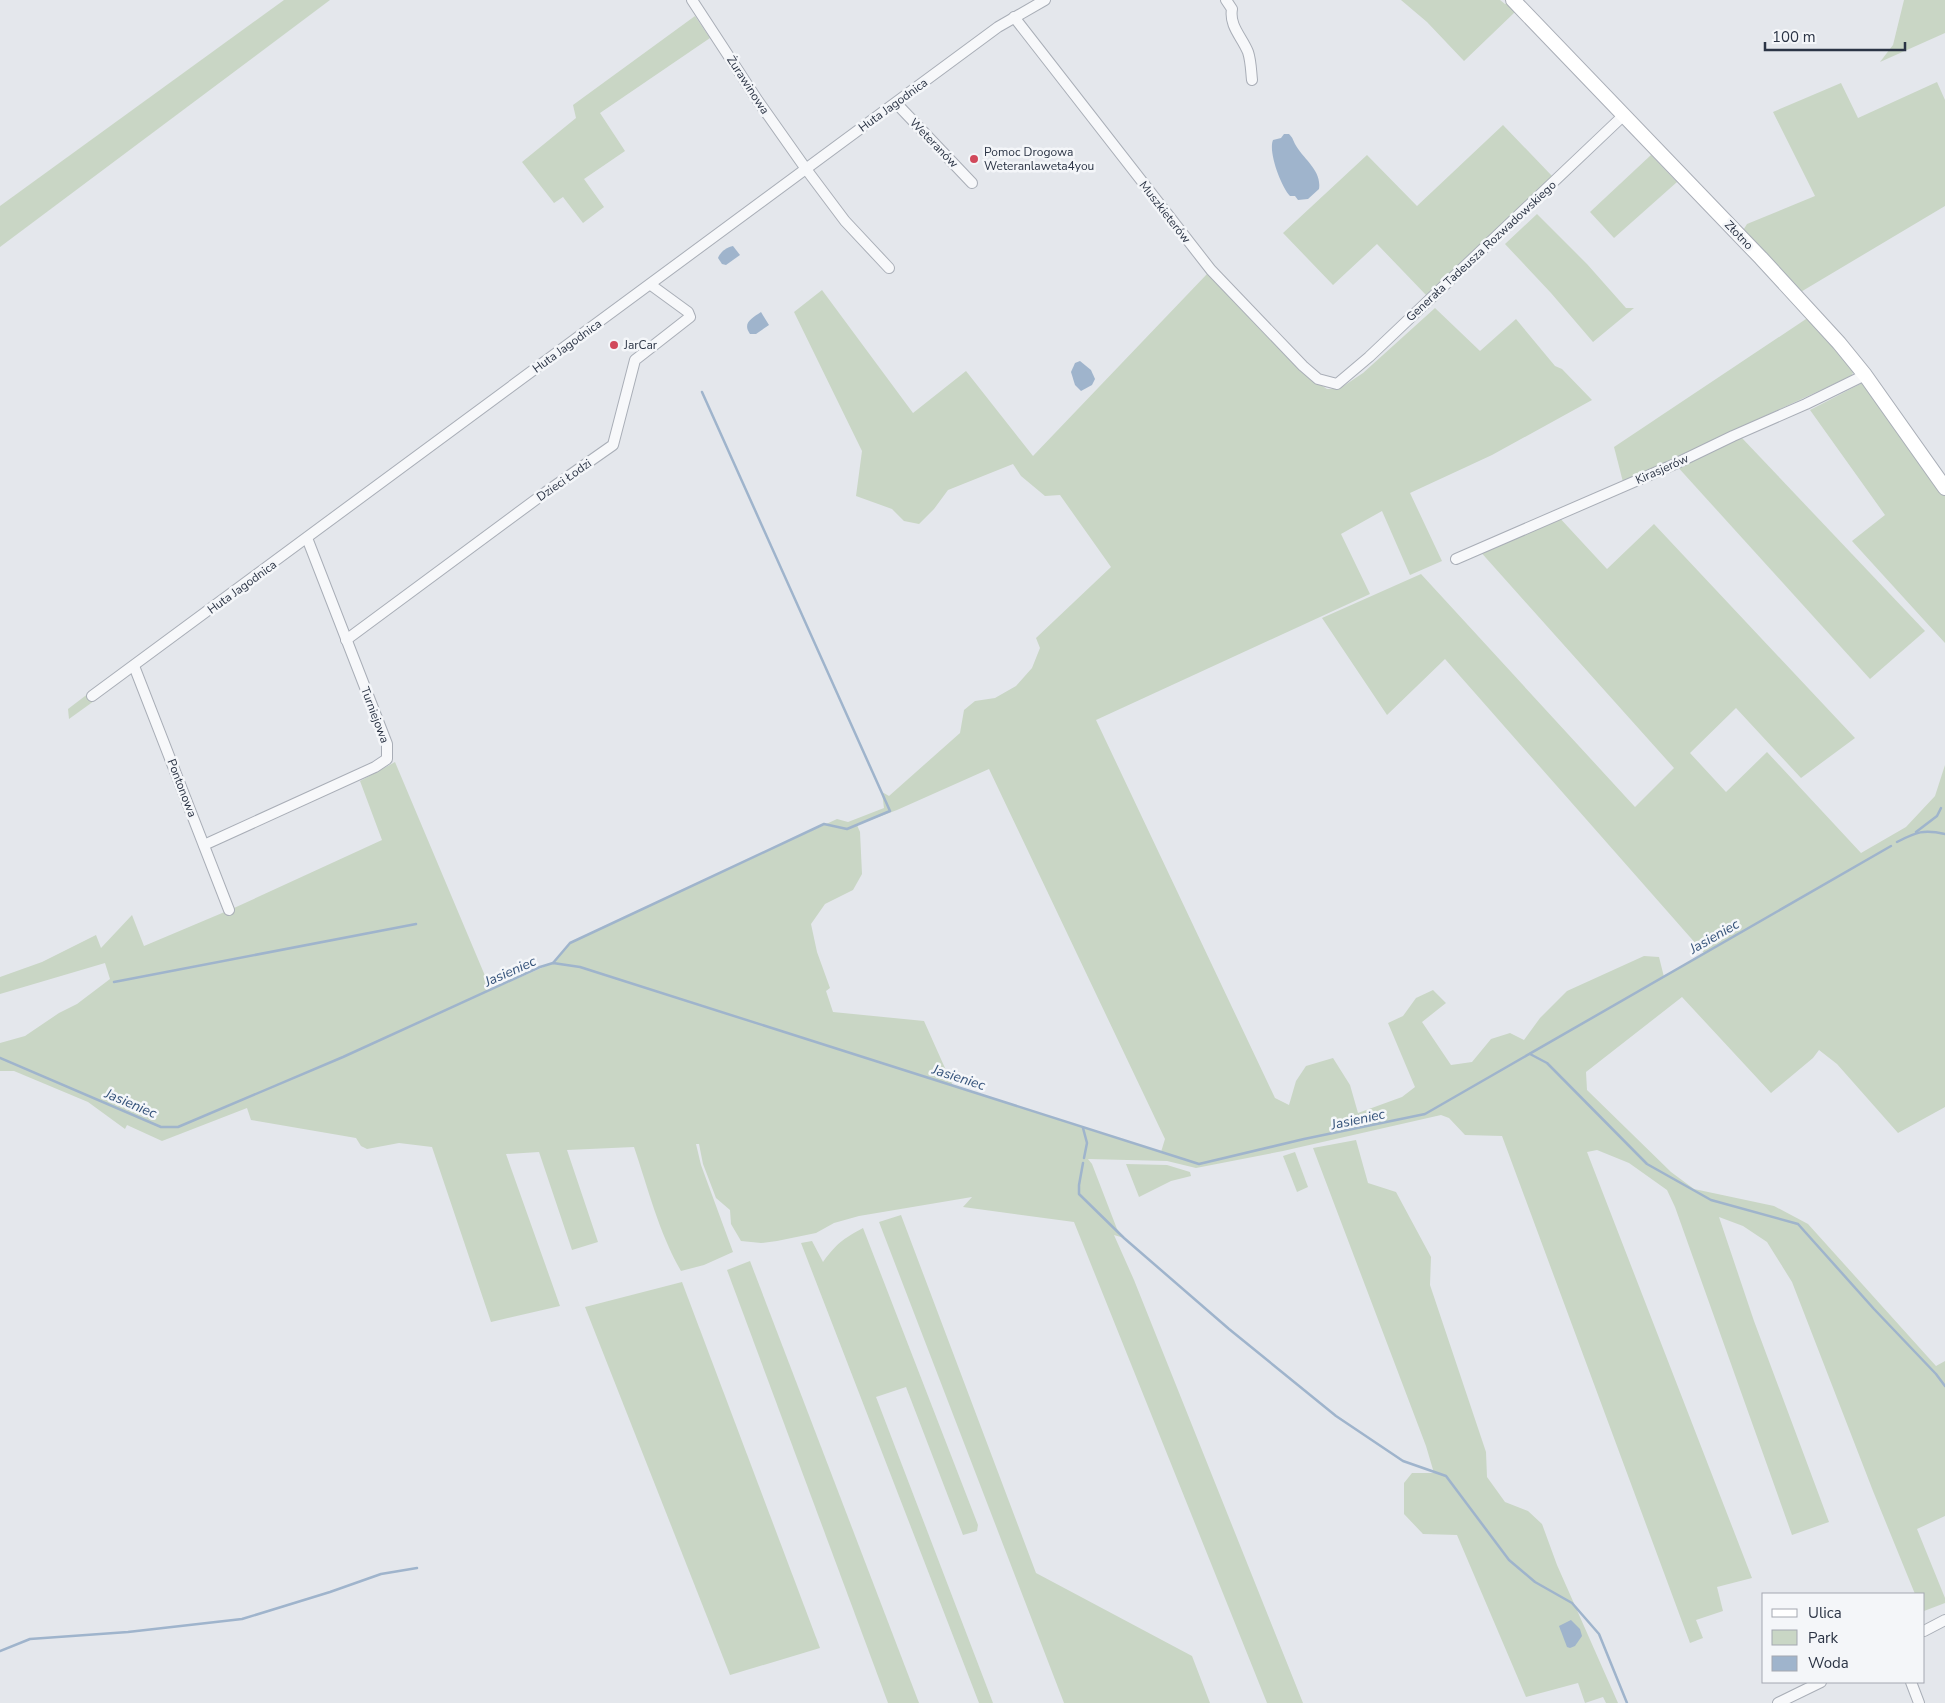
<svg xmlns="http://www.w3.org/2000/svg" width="1945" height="1703" viewBox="0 0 1945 1703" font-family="'Nunito Sans',sans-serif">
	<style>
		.green { fill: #c9d6c5; fill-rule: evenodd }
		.water { fill: #9fb4cc }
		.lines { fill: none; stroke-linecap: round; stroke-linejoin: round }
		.stream { stroke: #9fb4cc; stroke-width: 2.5 }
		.street-casing { stroke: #a9aeb7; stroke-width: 12 }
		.secondary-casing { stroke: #a9aeb7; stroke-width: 16 }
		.street { stroke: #f7f8fa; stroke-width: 10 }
		.secondary { stroke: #fff; stroke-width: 14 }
		.poi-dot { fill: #d1495b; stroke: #f4f6f9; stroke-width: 2 }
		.labels { text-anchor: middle; stroke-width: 5; stroke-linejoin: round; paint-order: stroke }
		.street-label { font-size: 12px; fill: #2b3445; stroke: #f4f6f9 }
		.poi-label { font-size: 12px; fill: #2b3445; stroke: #f4f6f9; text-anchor: start }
		.water-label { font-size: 14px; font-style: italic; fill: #34527a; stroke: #f4f6f9 }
	</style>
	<rect width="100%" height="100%" fill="#e4e7ec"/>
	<g class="green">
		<polygon points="284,0 330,0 0,247 0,206"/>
		<polygon points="1401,0 1500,0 1505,4 1507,3 1515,12 1464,61 1427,22"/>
		<polygon points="1904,0 1945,0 1945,33 1880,62 1893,45"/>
		<polygon points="695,16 710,38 600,113 625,151 584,179 604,207 583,223 563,197 554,203 522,162 576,118 573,105"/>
		<polygon points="1937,82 1945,100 1945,206 1799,293 1742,232 1747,224 1815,196 1773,112 1841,83 1858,118"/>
		<polygon points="1503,125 1552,176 1426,295 1377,244 1333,285 1283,233 1367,155 1417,206"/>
		<polygon points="1651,155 1677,182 1614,238 1590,212"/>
		<polygon points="1537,214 1587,264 1626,308 1634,308 1593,342 1551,293 1505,244"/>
		<path d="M1207 274 1306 375 1327 389H1339L1363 373 1435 308 1480 351 1516 319 1555 366 1562 369 1592 400 1492 455 1410 493 1442 561 1410 575 1382 511 1341 534 1370 594 1096 720 1275 1098 1289 1105 1296 1081 1306 1066 1333 1058 1350 1085 1358 1113 1402 1097 1415 1087 1388 1023 1403 1016 1416 998 1433 990 1446 1003 1422 1022 1451 1065 1472 1062 1491 1039 1510 1033 1524 1040 1540 1018 1567 991 1644 956 1659 957 1664 977 1704 953 1445 659 1387 715 1322 618 1421 574 1635 807 1674 768 1478 549 1557 515 1607 569 1654 524 1855 738 1801 778 1736 708 1690 753 1726 792 1767 752 1861 853 1906 827 1935 796 1945 765V1107L1898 1133 1837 1064 1819 1050 1813 1058 1771 1093 1682 997 1586 1072 1587 1090 1671 1172 1694 1189 1774 1206 1808 1224 1936 1366 1945 1361V1516L1917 1529 1945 1598V1603L1924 1611V1594H1915L1873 1491 1792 1282 1767 1242 1743 1226 1719 1217 1754 1321 1829 1522 1792 1535 1675 1207 1667 1190 1629 1163 1597 1150 1587 1152 1752 1578 1717 1587 1723 1611 1696 1620 1703 1638 1690 1643 1502 1136 1465 1135 1449 1118 1441 1115 1283 1151 1196 1168 1167 1161 1088 1159 1092 1164 1117 1229 1124 1238 1114 1235 1134 1280 1303 1703H1267L1074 1222 963 1207 972 1197 859 1216 834 1223 816 1233 777 1241 761 1243 741 1241 731 1224 730 1210 716 1198 703 1164 699 1144H696L701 1165 733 1252 704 1265 681 1271C659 1233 648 1188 634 1147L567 1150 598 1242 572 1250 539 1152 506 1154 560 1306 491 1322 432 1147 399 1143 367 1149 361 1146 356 1138 251 1120 247 1108 162 1141 127 1125 125 1129 88 1102 14 1071H0V1043L25 1036 59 1013 77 1004 110 979 105 963 0 994V977L42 962 96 935 101 948 132 915 144 946 234 908 382 840 360 781 395 762 491 990 553 963 570 943 837 819 848 822 884 808 882 792 889 796 960 733 964 710 975 701 995 698 1016 686 1032 668 1040 648 1036 638 1111 567 1060 495 1045 496 1021 476 1013 464 948 490 934 509 919 524 904 521 892 509 856 496 862 451 794 312 822 290 913 413 966 371 1033 456ZM989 769 1165 1139 1161 1152 953 1086 924 1021 833 1012 826 991 830 988 817 952 811 924 825 904 853 890 862 874 860 832 857 825 897 810Z"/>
		<polygon points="1809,317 1855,370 1851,376 1623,482 1614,447"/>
		<polygon points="1864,382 1945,496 1945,643 1852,541 1885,515 1810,410"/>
		<polygon points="1741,437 1925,631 1870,679 1675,464"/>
		<polygon points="89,693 94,701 69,719 68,709"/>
		<polygon points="1356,1140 1368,1183 1396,1192 1431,1257 1430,1285 1486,1452 1487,1477 1505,1502 1528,1511 1542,1524 1557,1565 1618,1703 1606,1703 1603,1697 1585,1703 1578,1683 1526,1697 1457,1535 1423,1534 1404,1514 1404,1483 1412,1473 1434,1473 1426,1446 1313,1148"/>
		<polygon points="1295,1152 1308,1187 1297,1192 1283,1156"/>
		<polygon points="1126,1164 1167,1165 1190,1172 1191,1176 1171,1181 1139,1197"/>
		<polygon points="901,1215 1036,1573 1192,1656 1210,1703 1064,1703 879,1222"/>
		<path d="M863 1228 978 1525 977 1531 963 1535 906 1387 876 1397 993 1703H979L801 1243 812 1241 823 1262C837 1243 843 1239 863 1228Z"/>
		<polygon points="750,1261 919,1703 888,1703 727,1270"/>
		<polygon points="682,1282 820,1648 730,1675 585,1307"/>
	</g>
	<g class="water">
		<path d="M1284 134H1289C1293 138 1293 140 1295 144 1303 159 1322 170 1319 189L1308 199 1298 200 1295 196H1290C1281 186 1268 152 1273 140L1281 138Z"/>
		<path d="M733 246 740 255 726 265 722 264 718 258C720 252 727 247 733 246Z"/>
		<path d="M761 312 769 325 756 334H750C742 323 752 318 761 312Z"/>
		<polygon points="1080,361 1091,370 1095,379 1092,385 1081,391 1075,385 1071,372 1075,363"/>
		<polygon points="1571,1620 1580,1629 1582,1636 1575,1646 1570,1648 1567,1647 1559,1626"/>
	</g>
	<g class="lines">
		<g class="stream">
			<polyline points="1916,832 1937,816 1941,808"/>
			<path d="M1897 842C1916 832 1924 829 1945 834"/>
			<polyline points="553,963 570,943 824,824 847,829 890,811 702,392"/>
			<polyline points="114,982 416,924"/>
			<polyline points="1530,1054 1547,1063 1647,1164 1711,1200 1798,1224 1874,1309 1936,1374 1945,1386"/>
			<polyline points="0,1058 161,1127 178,1127 343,1057 540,967 553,963 580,967 1199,1164 1304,1139 1425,1114 1891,846"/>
			<polyline points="1083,1128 1087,1143 1084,1158"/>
			<polyline points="1083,1163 1079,1185 1079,1194 1124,1238 1229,1329 1336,1416 1403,1461 1446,1476 1509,1560 1535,1582 1572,1603 1599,1634 1627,1703"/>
			<polyline points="0,1651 30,1639 128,1632 242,1619 330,1592 381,1574 417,1568"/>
		</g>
		<defs>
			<g id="street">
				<polyline points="692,0 758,101 806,169 845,221 889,268"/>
				<path d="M1226 0 1232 9C1229 26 1242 37 1248 52 1251 61 1251 71 1252 80"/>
				<polyline points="1014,17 1211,270 1303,366 1318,379 1337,384 1369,357 1624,115"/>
				<polyline points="896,103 972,183"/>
				<polyline points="1456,559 1675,464 1733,436 1806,404 1865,375"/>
				<polyline points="346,640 546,492 613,445 635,360 690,317 688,312 651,285"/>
				<polyline points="134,666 229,910"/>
				<polyline points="92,696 998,27 1045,0"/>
				<polyline points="204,845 375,767 387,759 387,744 307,538"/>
				<polyline points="1924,1631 1945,1620"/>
				<polyline points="1911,1682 1919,1703"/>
				<polyline points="1778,1703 1821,1682"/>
			</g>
			<polyline id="secondary" points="1513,0 1761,258 1839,343 1865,375 1945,488"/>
		</defs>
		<use href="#street" class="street-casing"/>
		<use href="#secondary" class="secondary-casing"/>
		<use href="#street" class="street"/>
		<use href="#secondary" class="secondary"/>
	</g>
	<g class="poi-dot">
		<circle cx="974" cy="159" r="5"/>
		<circle cx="614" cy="345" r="5"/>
	</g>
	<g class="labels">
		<g class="street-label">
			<text transform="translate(748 85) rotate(57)" y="4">Żurawinowa</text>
			<text transform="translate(893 105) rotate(-36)" y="4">Huta Jagodnica</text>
			<text transform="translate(934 143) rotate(46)" y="4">Weteranów</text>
			<text transform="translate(1165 212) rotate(52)" y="4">Muszkieterów</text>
			<text transform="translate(1739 235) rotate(46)" y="4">Złotno</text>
			<text transform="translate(1481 251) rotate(-43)" y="4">Generała Tadeusza Rozwadowskiego</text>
			<text transform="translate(567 346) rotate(-36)" y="4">Huta Jagodnica</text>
			<text transform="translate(1662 469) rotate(-24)" y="4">Kirasjerów</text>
			<text transform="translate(564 480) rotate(-35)" y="4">Dzieci Łodzi</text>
			<text transform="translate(242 587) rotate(-36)" y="4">Huta Jagodnica</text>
			<text transform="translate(375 715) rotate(69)" y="4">Turniejowa</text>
			<text transform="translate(182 788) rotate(69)" y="4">Pontonowa</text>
		</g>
		<g class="poi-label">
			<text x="984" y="156">Pomoc Drogowa<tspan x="984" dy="14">Weteranlaweta4you</tspan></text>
			<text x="624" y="349">JarCar</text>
		</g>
		<g class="water-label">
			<text transform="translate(1714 936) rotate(-30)" y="5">Jasieniec</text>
			<text transform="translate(510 971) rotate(-24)" y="5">Jasieniec</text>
			<text transform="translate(959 1077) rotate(18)" y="5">Jasieniec</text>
			<text transform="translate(131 1103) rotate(23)" y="5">Jasieniec</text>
			<text transform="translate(1358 1119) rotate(-12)" y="5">Jasieniec</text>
		</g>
	</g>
	<rect x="1762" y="1593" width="162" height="90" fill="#f4f6f9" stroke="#a4a8b1"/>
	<rect x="1772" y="1609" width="25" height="8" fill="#ffffff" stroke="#a4a8b1"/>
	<text x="1808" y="1618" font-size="15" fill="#2b3445">Ulica</text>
	<rect x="1772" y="1630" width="25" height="15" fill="#c9d6c5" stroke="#a4a8b1"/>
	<text x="1808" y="1643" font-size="15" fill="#2b3445">Park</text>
	<rect x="1772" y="1656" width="25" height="15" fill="#9fb4cc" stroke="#a4a8b1"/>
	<text x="1808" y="1668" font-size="15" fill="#2b3445">Woda</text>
	<path d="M1765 42v8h140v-8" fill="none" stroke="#2b3445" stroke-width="2.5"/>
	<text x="1772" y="42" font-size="15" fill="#2b3445" stroke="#f4f6f9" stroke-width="4" paint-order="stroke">100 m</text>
</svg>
